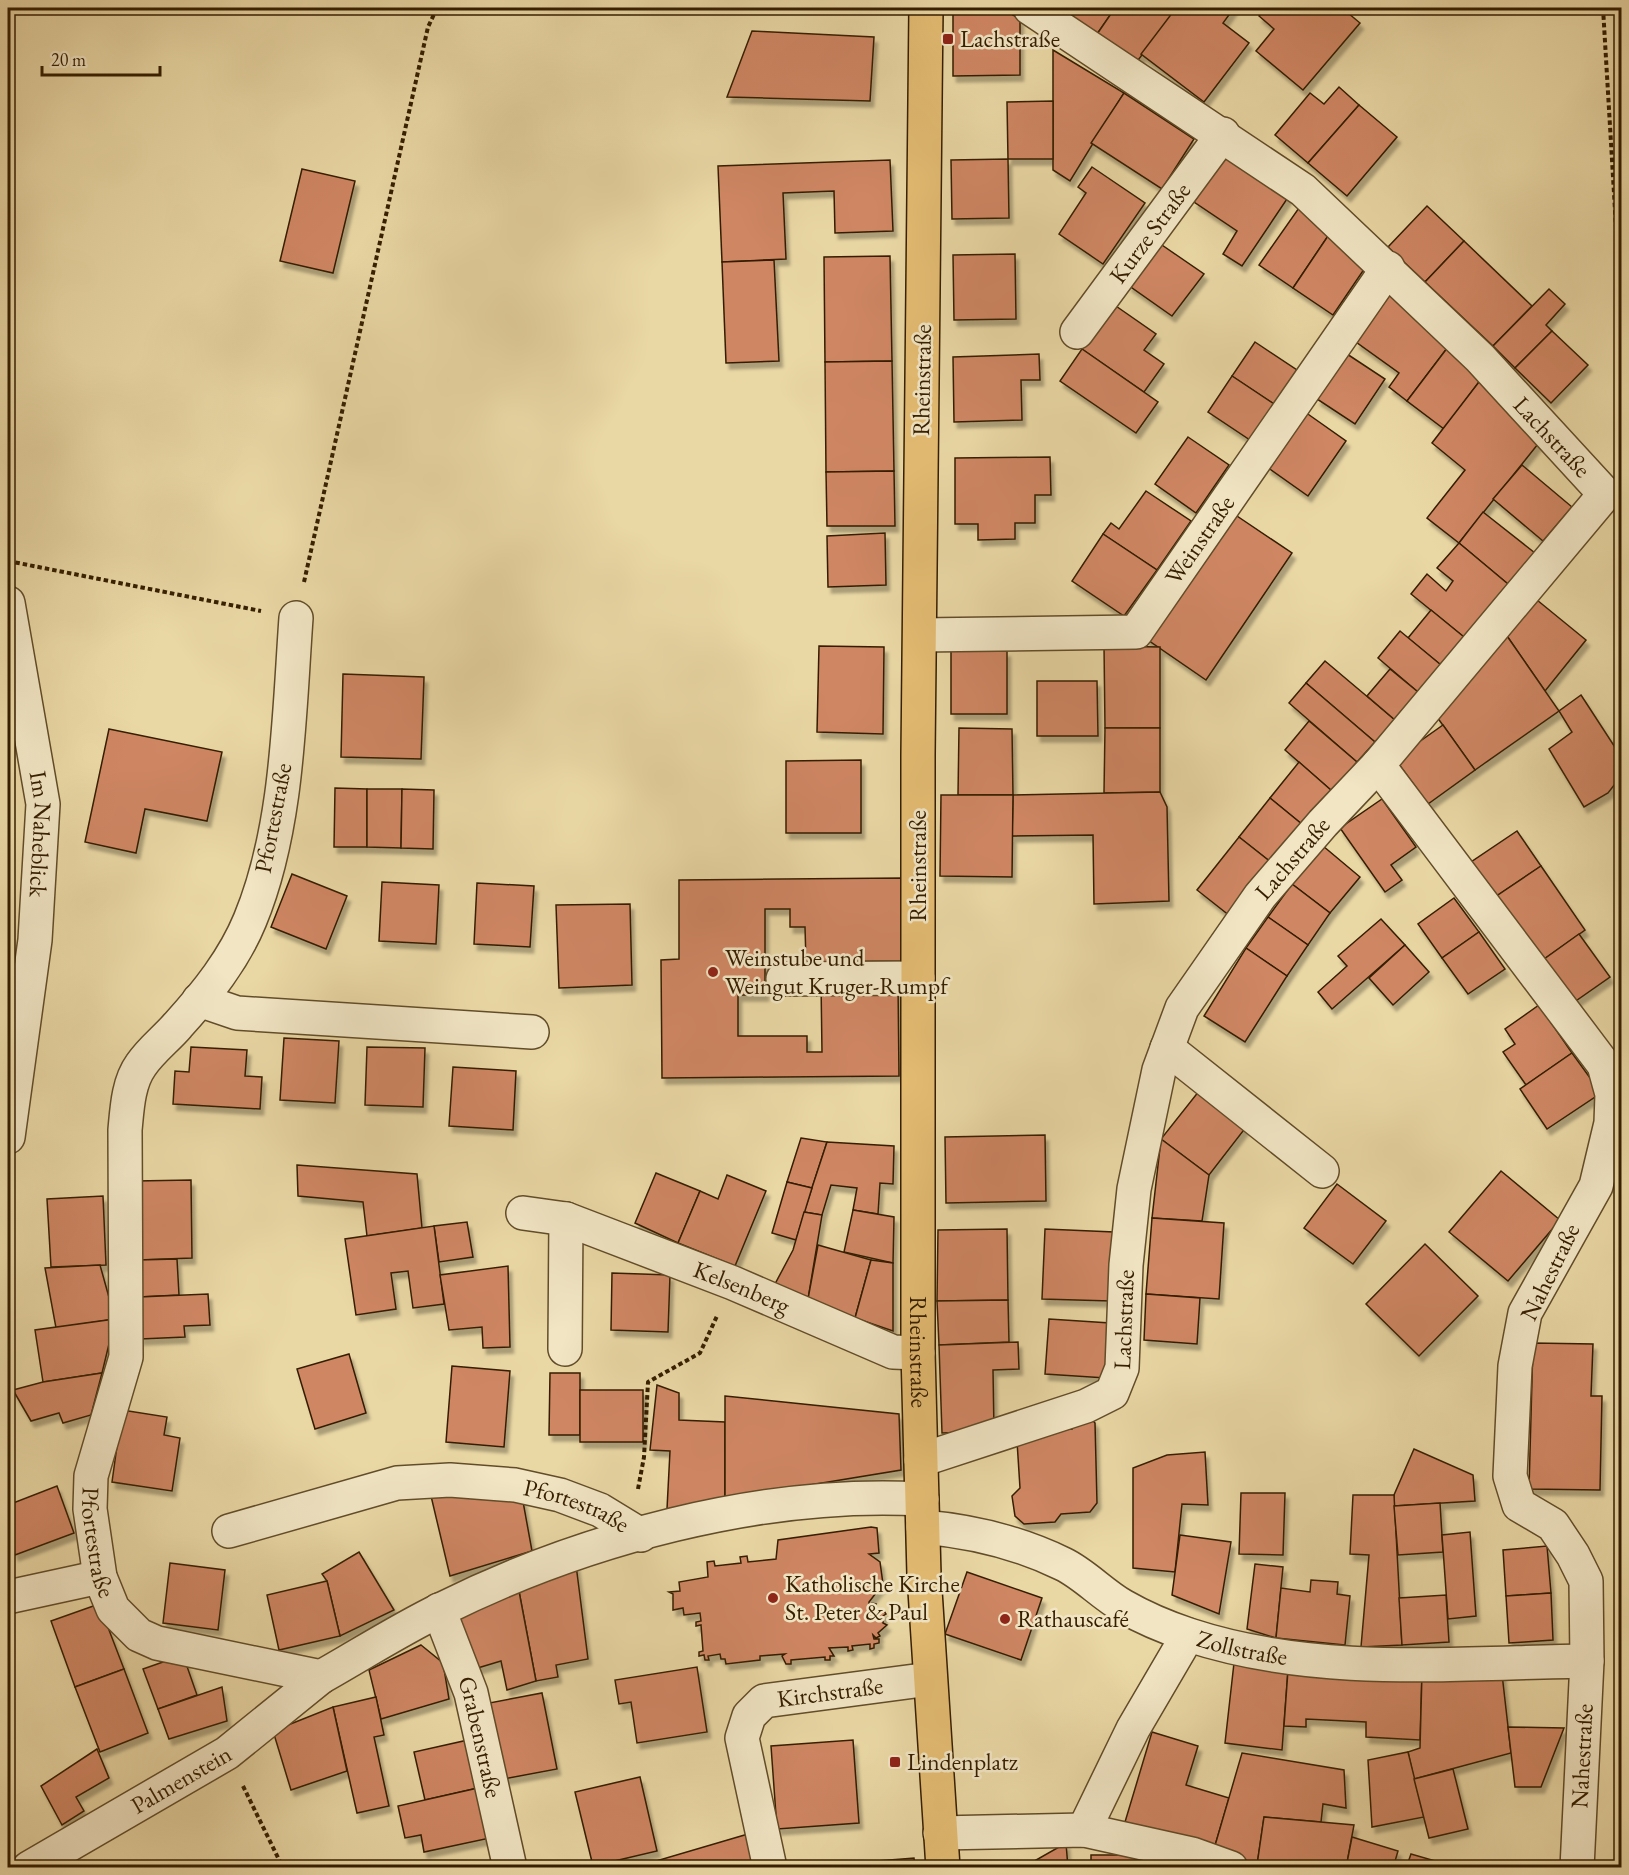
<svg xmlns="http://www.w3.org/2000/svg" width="1629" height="1875" viewBox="0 0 1629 1875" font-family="'EB Garamond',serif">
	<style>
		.building { fill: #cf8663; stroke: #351e00; stroke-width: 1.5; filter: url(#shadow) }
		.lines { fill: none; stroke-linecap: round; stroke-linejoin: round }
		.minor-casing { stroke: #624c29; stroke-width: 36 }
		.major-casing { stroke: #351e00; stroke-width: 36 }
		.path { stroke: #351e00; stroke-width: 4; stroke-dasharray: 4.5 3; stroke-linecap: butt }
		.minor { stroke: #f1e5c4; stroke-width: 33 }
		.major { stroke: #e4bc72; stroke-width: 33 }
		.rail { stroke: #351e00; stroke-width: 4.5; stroke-dasharray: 10 10; stroke-linecap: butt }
		.poi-dot { fill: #8f2418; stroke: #f1e5c4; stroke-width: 2 }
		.labels { text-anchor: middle; stroke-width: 5; stroke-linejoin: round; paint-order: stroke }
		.poi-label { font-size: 24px; fill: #351e00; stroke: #f1e5c4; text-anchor: start }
		.street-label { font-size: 24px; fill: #351e00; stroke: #f1e5c4 }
	</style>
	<defs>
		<filter id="shadow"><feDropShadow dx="3.5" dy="6" stdDeviation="1.5" flood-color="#0004"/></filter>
	</defs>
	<rect width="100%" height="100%" fill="#e9d7a4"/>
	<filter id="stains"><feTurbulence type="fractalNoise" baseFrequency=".00333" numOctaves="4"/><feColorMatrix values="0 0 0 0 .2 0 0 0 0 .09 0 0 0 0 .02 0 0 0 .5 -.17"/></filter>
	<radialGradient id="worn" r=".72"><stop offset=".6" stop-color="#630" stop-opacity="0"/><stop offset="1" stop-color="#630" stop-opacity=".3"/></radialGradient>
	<g class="building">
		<polygon points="953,8 1001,8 1020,19 1020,75 953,76"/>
		<polygon points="1049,8 1115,8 1095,37"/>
		<polygon points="1115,8 1171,8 1175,10 1136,63 1095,37"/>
		<polygon points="1176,8 1234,8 1223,23 1249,43 1204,102 1141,54"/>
		<polygon points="1265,8 1342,8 1360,23 1303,90 1256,51 1274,29 1259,16"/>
		<polygon points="752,31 874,37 870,101 727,97"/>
		<polygon points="1053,50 1124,93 1070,181 1053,170"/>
		<polygon points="1339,87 1359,105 1308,163 1275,135 1310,93 1324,104"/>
		<polygon points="1124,93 1194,139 1162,189 1091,143"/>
		<polygon points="1053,101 1053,159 1008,159 1007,102"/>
		<polygon points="1359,105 1397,137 1347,196 1308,163"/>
		<polygon points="1225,154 1289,196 1242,266 1223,254 1237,231 1194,202"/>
		<polygon points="1008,159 1009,218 952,219 951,160"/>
		<polygon points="890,160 893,231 835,233 834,191 783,193 786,259 722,262 718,166"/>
		<polygon points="1092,167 1145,203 1103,264 1059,234 1086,193 1078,187"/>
		<polygon points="302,169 355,181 333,273 280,261"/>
		<polygon points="1301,205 1332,230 1293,288 1259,265"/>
		<polygon points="1427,206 1464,241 1425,282 1388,247"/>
		<polygon points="1332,230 1369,262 1333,315 1293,288"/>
		<polygon points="1464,241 1532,306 1493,346 1425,282"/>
		<polygon points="1159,243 1204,274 1172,316 1128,285"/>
		<polygon points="1015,254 1016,319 954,320 953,255"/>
		<polygon points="890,256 892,361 825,362 824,257"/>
		<polygon points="774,260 779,361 726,363 722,262"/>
		<polygon points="1394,287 1451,343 1407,401 1389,387 1399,373 1356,342"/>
		<polygon points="1549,289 1565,304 1546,325 1552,331 1515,368 1493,346"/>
		<polygon points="1113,304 1156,334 1144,350 1164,364 1144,392 1082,349"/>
		<polygon points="1552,331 1588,365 1551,403 1515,368"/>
		<polygon points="1255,342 1297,370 1274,404 1232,376"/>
		<polygon points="1451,343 1482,378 1444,429 1407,401"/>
		<polygon points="1082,349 1158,402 1136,433 1060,381"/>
		<polygon points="1039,354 1040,380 1021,380 1022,420 954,422 953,357"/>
		<polygon points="1347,354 1385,379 1355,424 1317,399"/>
		<polygon points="892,361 894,471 826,472 825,362"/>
		<polygon points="1232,376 1274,404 1250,440 1208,412"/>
		<polygon points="1482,378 1538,444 1459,543 1427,518 1465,470 1432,443"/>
		<polygon points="1305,412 1346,441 1308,496 1267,467"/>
		<polygon points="1188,437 1229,465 1196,513 1155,484"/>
		<polygon points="1050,457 1051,495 1035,495 1035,523 1015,523 1015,539 978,540 978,524 955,524 955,458"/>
		<polygon points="1522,465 1572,507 1543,541 1493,499"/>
		<polygon points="894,471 895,526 827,526 826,472"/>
		<polygon points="1146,491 1191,521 1157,570 1103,534 1111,523 1119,529"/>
		<polygon points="1231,512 1292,553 1206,680 1145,638"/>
		<polygon points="1483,512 1535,553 1508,584 1459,543"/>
		<polygon points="885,533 886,585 828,587 827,536"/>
		<polygon points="1103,534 1157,570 1124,616 1072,581"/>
		<polygon points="1459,543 1508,584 1464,637 1411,594 1427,574 1446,591 1453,581 1437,568"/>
		<polygon points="1537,600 1586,640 1545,691 1507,636"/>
		<polygon points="1431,610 1464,637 1441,665 1408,638"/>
		<polygon points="1400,631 1441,665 1418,692 1378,658"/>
		<polygon points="1507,636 1559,711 1475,770 1437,717"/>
		<polygon points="819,646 884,647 883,734 817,732"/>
		<polygon points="1104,646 1160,647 1160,728 1105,728"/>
		<rect x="951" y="651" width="56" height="63"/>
		<polygon points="1325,661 1395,720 1375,742 1306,683"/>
		<polygon points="1390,669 1418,692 1395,720 1367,696"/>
		<polygon points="343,674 424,677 421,759 341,757"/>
		<polygon points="1037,681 1097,681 1098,736 1037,736"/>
		<polygon points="1306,683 1375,742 1357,762 1289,703"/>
		<polygon points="1581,695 1622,758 1622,775 1608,793 1584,807 1549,749 1572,732 1559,711"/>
		<polygon points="1309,721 1357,762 1332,791 1285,750"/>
		<polygon points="1443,725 1475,770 1428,804 1395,759"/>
		<polygon points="959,728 1012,729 1013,795 958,795"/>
		<polygon points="1105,728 1160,728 1160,792 1104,793"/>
		<polygon points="109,729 222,752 207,821 145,809 136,853 85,842"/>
		<polygon points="861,760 861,833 786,833 786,761"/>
		<polygon points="1299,762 1332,791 1303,825 1270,798"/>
		<polygon points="335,788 367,789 367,847 334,847"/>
		<polygon points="367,789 402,789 401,848 367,847"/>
		<polygon points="402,789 434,790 433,849 401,848"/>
		<polygon points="1160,792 1167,807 1169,901 1094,904 1093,835 1012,836 1013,795"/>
		<polygon points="941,795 1013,795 1012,877 940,876"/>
		<polygon points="1270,798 1303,825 1272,863 1239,837"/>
		<polygon points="1382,799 1416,847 1391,865 1402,880 1385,892 1340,828"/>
		<polygon points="1517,831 1541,866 1495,897 1471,862"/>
		<polygon points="1239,837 1272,863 1230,916 1197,890"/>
		<polygon points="1323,846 1360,877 1330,913 1292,884"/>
		<polygon points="1541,866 1585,930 1540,962 1495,897"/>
		<polygon points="292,874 347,896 326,949 271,927"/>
		<polygon points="902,878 902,961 806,962 805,927 790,927 790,909 765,909 765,995 738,995 738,1036 807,1036 807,1052 822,1052 821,983 898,983 899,1076 662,1078 661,960 679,959 679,880"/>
		<polygon points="382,882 439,885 436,944 379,941"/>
		<polygon points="477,883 534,886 530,947 474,944"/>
		<polygon points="1292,884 1330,913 1308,945 1268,917"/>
		<polygon points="1454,898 1479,932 1442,958 1418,924"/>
		<polygon points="630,904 632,985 559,988 556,905"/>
		<polygon points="1268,917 1308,945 1287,976 1246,948"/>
		<polygon points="1381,919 1405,945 1332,1009 1318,992 1347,966 1338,956"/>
		<polygon points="1479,932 1505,969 1468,994 1442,958"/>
		<polygon points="1579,934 1610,977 1570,1005 1540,962"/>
		<polygon points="1405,945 1429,972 1393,1005 1369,978"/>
		<polygon points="1246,948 1287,976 1245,1042 1204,1016"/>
		<polygon points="1539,1005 1572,1053 1526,1085 1503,1052 1515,1044 1505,1029"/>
		<polygon points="284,1038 339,1041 335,1103 280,1100"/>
		<polygon points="191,1047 247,1050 245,1076 262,1077 260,1109 173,1104 175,1071 189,1072"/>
		<polygon points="367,1047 425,1048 423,1107 365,1105"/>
		<polygon points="1572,1053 1601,1093 1547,1129 1520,1089"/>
		<polygon points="453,1067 516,1071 513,1130 449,1126"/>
		<polygon points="1203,1086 1250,1122 1209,1175 1161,1139"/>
		<polygon points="1045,1135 1046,1201 946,1203 945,1137"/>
		<polygon points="801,1138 827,1142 812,1188 787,1182"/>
		<polygon points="1161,1139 1209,1175 1202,1221 1152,1218"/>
		<polygon points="827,1142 894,1146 893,1184 880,1183 878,1214 853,1210 857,1188 831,1185 822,1215 804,1212"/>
		<polygon points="297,1165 417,1174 422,1228 367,1236 363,1202 298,1196"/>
		<polygon points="1501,1171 1560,1220 1508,1281 1449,1232"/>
		<polygon points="656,1173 700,1191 678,1243 635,1223"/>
		<polygon points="727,1175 766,1191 735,1266 678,1243 700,1191 718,1199"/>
		<polygon points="191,1180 192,1258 138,1260 136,1181"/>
		<polygon points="787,1182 812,1188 796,1240 772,1233"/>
		<polygon points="1337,1184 1386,1221 1353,1264 1304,1228"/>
		<polygon points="103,1196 106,1265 51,1267 47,1199"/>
		<polygon points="853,1210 894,1217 893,1263 844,1252"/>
		<polygon points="804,1212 822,1215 808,1299 775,1284 793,1250"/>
		<polygon points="1152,1218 1224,1223 1219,1299 1146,1294"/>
		<polygon points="467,1222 473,1257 439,1262 434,1226"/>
		<polygon points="434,1226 444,1304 413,1308 408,1271 391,1273 396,1309 356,1315 345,1239"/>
		<polygon points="1007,1229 1008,1300 937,1301 938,1230"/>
		<polygon points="1045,1229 1114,1232 1111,1301 1042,1299"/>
		<polygon points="1425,1244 1478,1296 1419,1356 1366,1304"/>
		<polygon points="818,1245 871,1260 855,1318 808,1299"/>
		<polygon points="177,1259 179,1295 139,1297 138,1260"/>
		<polygon points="871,1260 893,1263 893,1331 855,1318"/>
		<polygon points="100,1265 115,1319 56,1328 45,1268"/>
		<polygon points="508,1266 510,1347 483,1348 482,1327 449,1330 440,1275"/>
		<polygon points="612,1273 670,1275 668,1332 611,1330"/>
		<polygon points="208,1294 210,1325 184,1326 185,1337 140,1339 139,1297"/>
		<polygon points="1146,1294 1200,1298 1197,1344 1144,1340"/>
		<polygon points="1008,1300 1009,1342 939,1345 937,1301"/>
		<polygon points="115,1319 102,1373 43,1382 35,1330"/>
		<polygon points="1049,1319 1110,1323 1106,1378 1045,1374"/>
		<polygon points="1018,1342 1019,1369 993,1370 994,1431 942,1433 939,1345"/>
		<polygon points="1533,1343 1593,1344 1591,1396 1602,1396 1600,1490 1529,1489"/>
		<polygon points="349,1354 366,1413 315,1429 297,1369"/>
		<polygon points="452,1366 510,1371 504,1447 446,1442"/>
		<polygon points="102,1373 91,1415 63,1423 59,1413 31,1421 13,1390 43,1382"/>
		<polygon points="550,1373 580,1373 580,1435 549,1435"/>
		<polygon points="657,1385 679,1393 679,1420 725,1422 725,1499 667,1509 670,1451 650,1450"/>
		<rect x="580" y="1390" width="63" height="52"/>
		<polygon points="725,1396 899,1414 901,1470 725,1499"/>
		<polygon points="122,1410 167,1417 164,1435 180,1438 172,1491 112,1482"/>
		<polygon points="1089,1416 1095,1423 1097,1503 1090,1512 1061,1514 1055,1522 1024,1524 1015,1516 1012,1496 1020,1488 1017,1441 1029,1432 1072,1429 1072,1421"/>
		<polygon points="1414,1449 1473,1475 1475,1501 1394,1506 1394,1495"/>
		<polygon points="1205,1452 1208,1505 1182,1504 1175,1572 1133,1568 1133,1468 1167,1455"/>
		<polygon points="57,1486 74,1533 15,1555 8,1535 8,1505"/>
		<polygon points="1241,1493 1285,1493 1283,1555 1239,1554"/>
		<polygon points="1353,1495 1394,1495 1402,1645 1361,1647 1369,1555 1350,1554"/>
		<polygon points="431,1496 522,1496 532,1551 450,1576"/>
		<polygon points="1440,1503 1443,1552 1398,1555 1394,1506"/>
		<polygon points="871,1527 877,1528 879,1553 869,1554 880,1562 883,1584 869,1602 869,1607 872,1603 876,1604 874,1607 881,1612 884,1611 886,1614 883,1616 883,1623 887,1625 878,1633 880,1636 876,1638 873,1635 874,1639 879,1639 879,1643 874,1644 874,1648 870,1649 870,1644 852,1646 853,1650 848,1651 848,1647 829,1648 834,1656 830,1656 830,1660 825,1660 825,1657 791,1660 791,1664 786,1664 782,1656 785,1654 760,1656 760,1660 726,1664 725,1659 721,1659 720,1654 708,1656 709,1660 705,1660 704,1655 699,1656 699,1652 703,1651 701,1625 696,1626 696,1622 701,1621 700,1613 684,1615 683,1608 673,1610 673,1594 669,1592 680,1591 679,1582 708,1577 707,1562 714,1561 715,1566 741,1563 740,1557 747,1556 748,1562 776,1559 778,1540"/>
		<polygon points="1470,1532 1476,1616 1448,1619 1442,1535"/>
		<polygon points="1180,1535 1231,1542 1219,1614 1172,1595"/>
		<polygon points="1547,1546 1551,1593 1506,1596 1503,1550"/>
		<polygon points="359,1552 394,1610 340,1636 327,1581 322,1574"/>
		<polygon points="170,1563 225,1570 218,1630 163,1623"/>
		<polygon points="1255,1564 1283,1567 1276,1638 1247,1629"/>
		<polygon points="576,1565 588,1659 556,1665 558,1677 536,1681 518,1586"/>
		<polygon points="967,1572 1042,1598 1021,1660 945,1634"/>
		<polygon points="1311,1580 1338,1582 1337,1594 1350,1596 1345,1645 1276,1638 1281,1588 1310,1592"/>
		<polygon points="327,1581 340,1636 279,1650 267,1595"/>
		<polygon points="518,1586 536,1681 507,1690 501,1661 471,1670 456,1617"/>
		<polygon points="1551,1593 1553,1640 1509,1643 1506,1596"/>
		<polygon points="1446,1595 1449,1642 1402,1645 1399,1598"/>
		<polygon points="99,1604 124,1669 75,1687 51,1621"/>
		<polygon points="421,1645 443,1663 449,1699 381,1719 369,1670"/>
		<polygon points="183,1655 197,1695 158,1709 143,1669"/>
		<polygon points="1234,1663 1288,1670 1282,1750 1225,1743"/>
		<polygon points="697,1667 707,1732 637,1743 631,1702 619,1704 615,1680"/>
		<polygon points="124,1669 148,1733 100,1752 75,1687"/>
		<polygon points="1288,1670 1422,1673 1420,1740 1366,1737 1366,1722 1306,1719 1306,1727 1284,1726"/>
		<polygon points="1422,1673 1502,1674 1511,1753 1414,1779 1408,1752 1420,1748"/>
		<polygon points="222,1687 227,1721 169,1739 158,1709"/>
		<polygon points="542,1693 557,1769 498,1780 484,1704"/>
		<polygon points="376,1697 384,1735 374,1737 389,1806 357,1813 333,1707"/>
		<polygon points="333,1707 347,1771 291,1790 273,1731"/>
		<polygon points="1508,1727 1564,1728 1541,1787 1515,1787"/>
		<polygon points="1152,1732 1198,1746 1186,1785 1229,1798 1214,1849 1125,1822"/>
		<polygon points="468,1740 478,1788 425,1800 414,1752"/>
		<polygon points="853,1740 859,1823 777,1829 771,1746"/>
		<polygon points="97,1749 109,1778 76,1797 84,1811 62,1825 41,1786"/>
		<polygon points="1408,1752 1424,1817 1372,1827 1368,1760"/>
		<polygon points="1242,1753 1344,1770 1346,1808 1323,1804 1321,1822 1264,1817 1257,1865 1214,1849"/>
		<polygon points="1453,1769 1468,1829 1429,1838 1414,1779"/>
		<polygon points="640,1777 657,1851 593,1866 575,1792"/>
		<polygon points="478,1788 490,1838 424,1852 421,1835 405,1838 398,1806"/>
		<polygon points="1264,1817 1354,1825 1346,1868 1264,1868 1257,1865"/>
		<polygon points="748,1834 755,1868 657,1868 656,1861"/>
		<polygon points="1352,1837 1398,1851 1393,1868 1346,1868"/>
		<polygon points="1066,1843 1068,1868 1022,1868"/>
		<polygon points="1411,1854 1439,1862 1440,1868 1406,1868"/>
		<rect x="1091" y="1855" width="75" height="13"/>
		<polygon points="914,1858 915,1868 852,1868 852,1863"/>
		<polygon points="852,1863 852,1868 800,1868"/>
	</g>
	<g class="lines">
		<defs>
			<g id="minor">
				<path id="s1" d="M1077 332 1223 134"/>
				<path id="s2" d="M8 603 43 804 35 940 8 1137"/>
				<path id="s3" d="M296 618C289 715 288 829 250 920 234 959 207 993 178 1025 167 1038 151 1050 141 1065 128 1083 127 1109 125 1130L126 1357 91 1476 90 1509 100 1577 113 1609 139 1635 157 1643 321 1677C360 1655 399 1630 440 1610 582 1539 762 1490 922 1499"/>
				<path id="s4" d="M920 635 1136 632 1388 268"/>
				<polyline points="1378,765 1604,1065 1612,1094 1611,1123 1596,1186 1525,1313 1515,1366 1510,1476 1519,1505 1553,1525 1573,1555 1586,1581 1587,1661 1577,1868"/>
				<polyline points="783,979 918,978"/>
				<polyline points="199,1000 237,1013 532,1032"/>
				<polyline points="1167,1048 1322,1171"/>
				<path id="s5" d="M523 1213 566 1219 733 1283 893 1352 918 1353"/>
				<polyline points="565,1349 566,1219"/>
				<path id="s6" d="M921 1460 1086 1406 1112 1393 1122 1368 1126 1265 1134 1189 1159 1070 1182 1008 1260 896 1323 823 1378 765 1605 494 1480 358 1303 190 1030 8"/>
				<path id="s7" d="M923 1527C970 1531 1020 1543 1063 1564 1084 1574 1102 1594 1123 1606 1142 1617 1168 1628 1189 1635 1317 1677 1455 1663 1587 1661"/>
				<path id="s8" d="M229 1531 397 1483 450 1480 515 1485 560 1495 600 1510 641 1535"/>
				<polyline points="8,1597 100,1577"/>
				<path id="s9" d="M439 1610 471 1693 510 1868"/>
				<polyline points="1084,1830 1133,1729 1188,1635"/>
				<polyline points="940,1833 1084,1830 1192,1854 1231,1868"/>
				<path id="s10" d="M29 1868 227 1753 321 1677"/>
				<path id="s11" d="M770 1868 742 1738 749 1716 764 1701 930 1679"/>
			</g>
			<g id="major">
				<path id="s12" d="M926 8 918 755V1353L924 1575 943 1868"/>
			</g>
		</defs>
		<use href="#minor" class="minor-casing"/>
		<use href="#major" class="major-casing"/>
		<g class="path">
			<polyline points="1603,8 1618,261 1616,450"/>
			<polyline points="8,561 261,611"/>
			<polyline points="304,582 428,27 437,8"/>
			<polyline points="638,1489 644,1457 648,1382 700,1353 717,1316"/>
			<polyline points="243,1786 283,1868"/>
		</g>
		<use href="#minor" class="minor"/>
		<use href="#major" class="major"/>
		<polyline class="rail" points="1616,1868 1622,1768"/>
	</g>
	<g class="poi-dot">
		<rect x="942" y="33" width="12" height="12" rx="3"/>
		<circle cx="713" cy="972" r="6"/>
		<circle cx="773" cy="1598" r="6"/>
		<circle cx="1005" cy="1619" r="6"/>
		<rect x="889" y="1756" width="12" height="12" rx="3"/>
	</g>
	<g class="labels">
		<g class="poi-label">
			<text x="960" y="47">Lachstraße</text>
			<text x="725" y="966">Weinstube und<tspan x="725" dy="28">Weingut Kruger-Rumpf</tspan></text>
			<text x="785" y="1592">Katholische Kirche<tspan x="785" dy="28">St. Peter &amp; Paul</tspan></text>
			<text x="1017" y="1627">Rathauscafé</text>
			<text x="907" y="1770">Lindenplatz</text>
		</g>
		<g class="street-label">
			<text dy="8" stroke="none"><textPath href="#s1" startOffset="123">Kurze Straße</textPath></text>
			<text transform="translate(922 380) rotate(-89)" y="8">Rheinstraße</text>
			<text transform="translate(1552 437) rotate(47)" y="8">Lachstraße</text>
			<text dy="8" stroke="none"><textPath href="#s4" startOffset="328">Weinstraße</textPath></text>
			<text transform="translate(273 818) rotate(-79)" y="8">Pfortestraße</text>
			<text dy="8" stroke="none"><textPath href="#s2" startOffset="234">Im Naheblick</textPath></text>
			<text dy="8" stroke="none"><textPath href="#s6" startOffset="783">Lachstraße</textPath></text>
			<text transform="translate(918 866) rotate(-90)" y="8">Rheinstraße</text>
			<text transform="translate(1550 1272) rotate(-64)" y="8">Nahestraße</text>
			<text dy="8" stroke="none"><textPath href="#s5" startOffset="232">Kelsenberg</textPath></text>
			<text dy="8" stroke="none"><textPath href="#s6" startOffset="278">Lachstraße</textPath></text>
			<text dy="8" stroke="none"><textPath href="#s12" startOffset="1344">Rheinstraße</textPath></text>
			<text dy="8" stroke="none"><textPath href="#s8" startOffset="358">Pfortestraße</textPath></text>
			<text dy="8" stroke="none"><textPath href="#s3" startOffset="975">Pfortestraße</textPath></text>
			<text dy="8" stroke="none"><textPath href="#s7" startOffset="346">Zollstraße</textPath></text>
			<text dy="8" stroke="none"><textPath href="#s11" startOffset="244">Kirchstraße</textPath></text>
			<text dy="8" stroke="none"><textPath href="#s9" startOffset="134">Grabenstraße</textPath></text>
			<text transform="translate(1582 1756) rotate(-87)" y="8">Nahestraße</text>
			<text dy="8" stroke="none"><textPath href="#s10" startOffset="176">Palmenstein</textPath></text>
		</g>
	</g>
	<rect width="1629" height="1875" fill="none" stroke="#e9d7a4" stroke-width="30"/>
	<rect x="9" y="9" width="1611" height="1857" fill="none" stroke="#351e00" stroke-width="3"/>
	<rect x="15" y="15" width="1599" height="1845" fill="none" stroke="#351e00" stroke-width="1.5"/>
	<path d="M42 66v9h118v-9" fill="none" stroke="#351e00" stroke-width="3"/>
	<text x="51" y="66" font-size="18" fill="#351e00" stroke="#f1e5c4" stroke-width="4.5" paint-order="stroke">20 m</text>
	<rect width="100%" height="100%" filter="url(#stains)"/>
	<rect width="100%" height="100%" fill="url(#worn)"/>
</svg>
